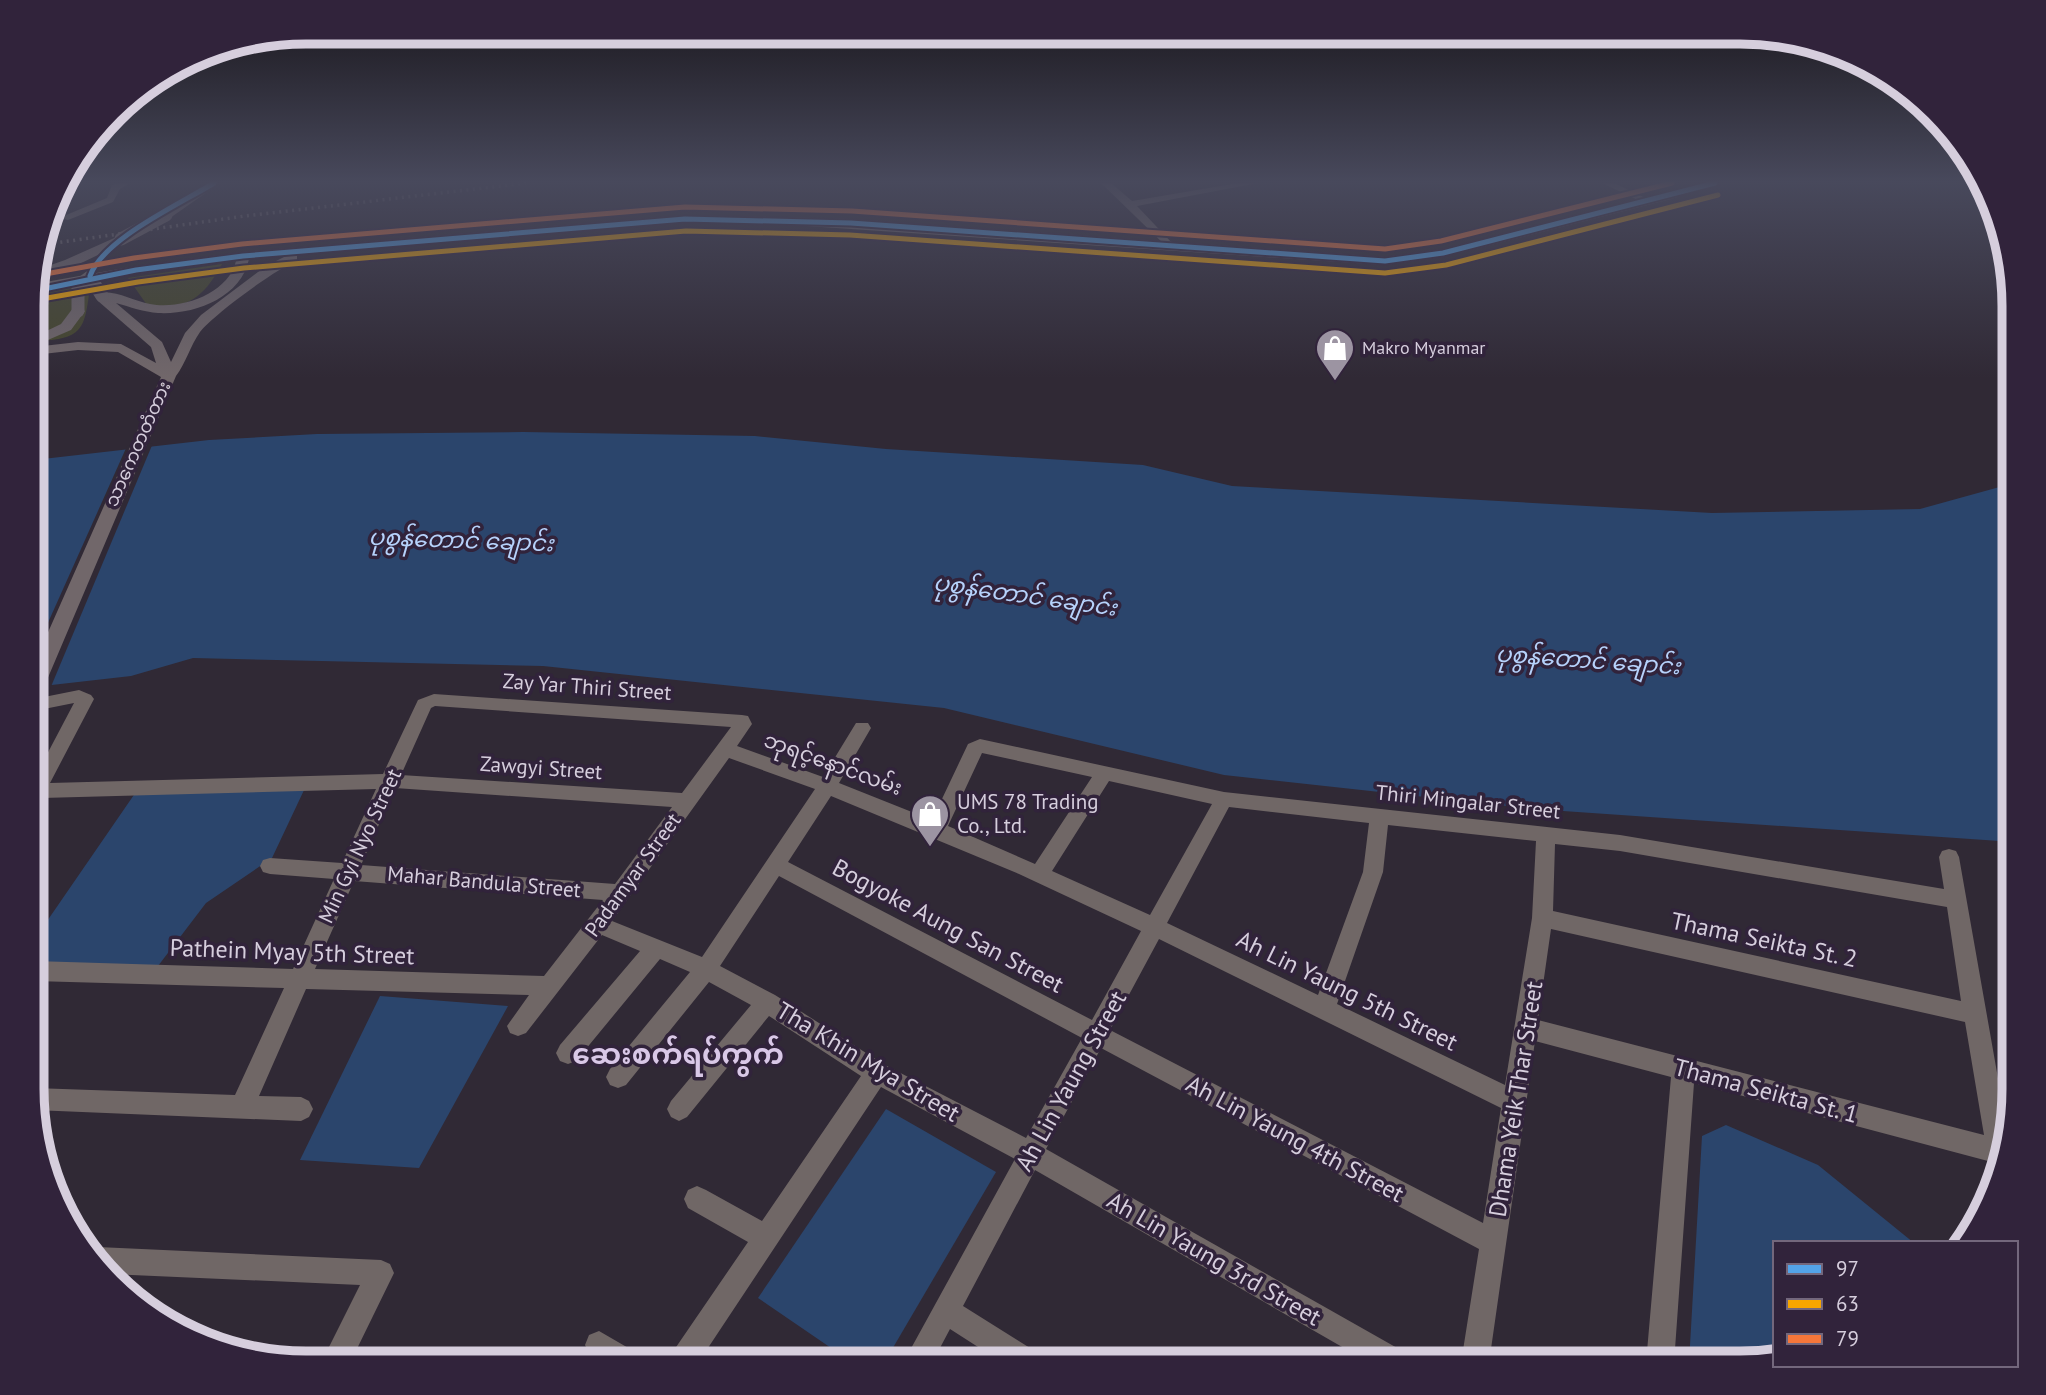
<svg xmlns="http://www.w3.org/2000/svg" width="2046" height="1395" viewBox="0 0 2046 1395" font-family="'PT Sans','Noto Sans Myanmar',sans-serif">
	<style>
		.green { fill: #45462b }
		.water { fill: #2b456c }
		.pier { fill: #302935 }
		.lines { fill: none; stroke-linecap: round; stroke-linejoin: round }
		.minor { fill: #706766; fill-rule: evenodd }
		.major { fill: #71676a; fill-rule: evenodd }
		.rail { stroke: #6c6569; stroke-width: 3.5; stroke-dasharray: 2 4.5; stroke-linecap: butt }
		.major-bridge { stroke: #71676a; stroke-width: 13 }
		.bus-1-casing { stroke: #31233b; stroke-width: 9 }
		.bus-2-casing { stroke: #31233b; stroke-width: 9 }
		.bus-3-casing { stroke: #31233b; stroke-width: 9 }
		.bus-1 { stroke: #53a3e8; stroke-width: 5 }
		.bus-2 { stroke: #f7a600; stroke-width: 5 }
		.bus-3 { stroke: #f5763a; stroke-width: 5 }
		.labels { text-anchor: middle; stroke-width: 7; stroke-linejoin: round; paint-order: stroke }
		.far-poi-label { font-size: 18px; fill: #d6cedd; stroke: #31233b; text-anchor: start }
		.far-street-label { font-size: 18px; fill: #d6cedd; stroke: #31233b }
		.street-label { font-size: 21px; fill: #d6cedd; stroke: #31233b }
		.poi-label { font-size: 21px; fill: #d6cedd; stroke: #31233b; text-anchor: start }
		.water-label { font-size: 23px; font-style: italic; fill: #b6d2fb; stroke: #31233b }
		.near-street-label { font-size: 24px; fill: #d6cedd; stroke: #31233b }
		.near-quarter-label { font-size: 28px; font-weight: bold; fill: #d9c8e7; stroke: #31233b }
		.rim { fill: none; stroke: #d6cedd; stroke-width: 9 }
	</style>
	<rect width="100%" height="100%" fill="#302935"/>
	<g class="green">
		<path d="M222 264C204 297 186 312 147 305L128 278Z"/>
		<path d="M91 281C84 326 88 340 34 341V291Z"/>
	</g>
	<g class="water">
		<polygon points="523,432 755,436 886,449 1143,465 1232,486 1712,513 1920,509 2014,483 2014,842 1534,809 1224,775 944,708 543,666 193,658 131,676 34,687 34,460 209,440 317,434"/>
		<polygon points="305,788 272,858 206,903 158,966 34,965 34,940 138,789"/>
		<polygon points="380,996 508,1006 419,1168 300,1160"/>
		<polygon points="886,1109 996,1172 884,1363 853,1363 758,1298"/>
		<polygon points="1726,1125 1818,1165 1914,1243 1775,1243 1775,1356 1741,1363 1689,1363 1702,1136"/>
	</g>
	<polygon class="pier" points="153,443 50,689 34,690 34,654 127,446"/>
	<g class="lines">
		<g class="minor">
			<polygon points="117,183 130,183 120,189 113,202 68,220 59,218 107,198 112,185"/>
			<polygon points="1101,183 1111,183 1132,201 1238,183 1258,183 1137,206 1173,244 1174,246 1169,249"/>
			<polygon points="1602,183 1614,183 1654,202 1646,204"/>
			<path d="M79 690 91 695 94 699 50 783 383 774 418 700 434 694 742 715 748 716 752 724 737 746 823 777 856 723H868L871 728 839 783 932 820 968 744 980 739 1224 792 1620 835 1944 889 1939 857 1942 851 1949 849 1956 851 1959 857 2008 1135 2003 1165 1694 1083 1674 1363H1646L1671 1077 1535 1041 1489 1363H1461L1479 1249 1101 1048 1046 1149 1406 1353 1410 1363H1370L1035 1170 963 1306 1038 1353 1042 1363H1003L950 1329 932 1363H903L1015 1159 881 1087 698 1363H668L672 1353 748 1242 688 1208 684 1199 688 1190 697 1186 706 1190 762 1221 861 1076 769 1016 687 1117 679 1121 671 1117 667 1109 671 1101 751 1005 709 982 626 1085 618 1088 610 1085 606 1077 610 1069 690 972 660 959 576 1061 568 1064 560 1061 556 1053 560 1045 640 951 602 935 526 1033 518 1036 510 1033 507 1026 529 995 306 989 259 1096 301 1097 309 1101 313 1109 309 1117 301 1121 34 1110V1088L235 1095 284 988 34 981V961L293 969 334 879 270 874 263 872 260 866 263 860 270 858 342 863 376 789 42 798 34 803V779L74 703 34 711V699ZM435 706 731 727 682 793 401 775 431 708ZM982 753 1092 777 1035 864 948 826ZM729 758 815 789 702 957 612 921ZM1109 781 1212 804 1150 915 1052 871ZM395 788 672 807 615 884 361 865ZM831 796 1019 874 1141 931 1092 1020 788 862ZM1229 807 1369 823 1363 872 1318 995 1167 923ZM1388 825 1536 841 1532 918 1505 1085 1337 1004 1383 872ZM1555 844 1620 851 1947 907 1961 1001 1553 911ZM779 876 1082 1038 1026 1138 885 1065 775 995 720 966ZM354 881 603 900 544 976 315 969ZM1551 929 1965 1022 1984 1135 1538 1020ZM1159 939 1501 1108 1483 1223 1110 1030Z"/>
			<polygon points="98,1247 381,1260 390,1264 394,1273 350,1363 321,1363 360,1285 109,1274 89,1251"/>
			<path d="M599 1331 637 1353 641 1363C619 1363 595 1369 585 1345L589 1335Z"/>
		</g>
		<g class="major">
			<polygon points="207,183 220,183 170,218 162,218 162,212"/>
			<path d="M1704 183H1721L1671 199 1443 257 1385 265 761 223H685L297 255V261C278 267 212 316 200 332 190 346 186 363 176 376L44 687 41 692 34 694V664L161 377 118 352 78 350 34 355V347L78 342 121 344 156 363 151 347 98 301 95 296 97 293C115 289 133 301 150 304 181 310 228 294 236 261L136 274 34 292V284L136 266 243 252 685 215 851 219 1385 257 1443 249ZM286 256 266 266 201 315 185 333 171 362 162 342 116 303C130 307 144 312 158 313 194 315 241 298 249 259Z"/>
			<polygon points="121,235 125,236 125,242 75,266 34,279 34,271 65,260"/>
			<polygon points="78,307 85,311 71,330 34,346 34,337 61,324 73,308"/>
		</g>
		<polyline class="rail" points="41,245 245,216 526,183"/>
		<g class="major-bridge">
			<polyline points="121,239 166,215"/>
			<polyline points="78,311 78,286 90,277 102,296"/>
		</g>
		<defs>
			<g id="bus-1">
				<path d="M90 276C103 239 180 204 214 183"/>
				<polyline points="34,291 136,270 243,256 685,219 851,223 1385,261 1443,253 1715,183"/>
			</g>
			<polyline id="bus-2" points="36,300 138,282 244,268 686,231 850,235 1385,273 1446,265 1718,195"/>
			<polyline id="bus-3" points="34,276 134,258 242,244 685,207 852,211 1385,249 1441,241 1672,183"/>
		</defs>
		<use href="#bus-1" class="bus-1-casing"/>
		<use href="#bus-2" class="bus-2-casing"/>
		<use href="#bus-3" class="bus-3-casing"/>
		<use href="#bus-1" class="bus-1"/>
		<use href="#bus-2" class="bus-2"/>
		<use href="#bus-3" class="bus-3"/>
	</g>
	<linearGradient id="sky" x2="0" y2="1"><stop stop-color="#1a171d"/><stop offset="0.48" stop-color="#48495c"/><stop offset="1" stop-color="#48495c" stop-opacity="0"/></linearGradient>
	<rect width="2046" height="378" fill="url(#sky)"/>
	<defs>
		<symbol id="shop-pin" viewBox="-11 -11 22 30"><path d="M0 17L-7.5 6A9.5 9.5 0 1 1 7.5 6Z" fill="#9c94a2" stroke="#31233b"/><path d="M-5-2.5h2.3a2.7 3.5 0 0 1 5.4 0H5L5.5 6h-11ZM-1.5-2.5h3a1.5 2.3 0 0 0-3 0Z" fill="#fff"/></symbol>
	</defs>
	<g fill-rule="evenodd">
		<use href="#shop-pin" x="1313" y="326" width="44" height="60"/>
		<use href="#shop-pin" x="908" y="792" width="44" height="60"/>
	</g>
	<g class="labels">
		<g class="far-poi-label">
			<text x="1362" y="354">Makro Myanmar</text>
		</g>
		<g class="far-street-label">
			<text transform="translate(138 444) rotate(-66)" y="6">သာကေတတံတား</text>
		</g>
		<g class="street-label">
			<text transform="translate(587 687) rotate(4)" y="7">Zay Yar Thiri Street</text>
			<text transform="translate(833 764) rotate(20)" y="7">ဘုရင့်နောင်လမ်း</text>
			<text transform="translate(541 768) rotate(4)" y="7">Zawgyi Street</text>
			<text transform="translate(1468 802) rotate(6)" y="7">Thiri Mingalar Street</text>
			<text transform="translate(360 846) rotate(-65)" y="7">Min Gyi Nyo Street</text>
			<text transform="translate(633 875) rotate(-54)" y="7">Padamyar Street</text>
			<text transform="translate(484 882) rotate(5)" y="7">Mahar Bandula Street</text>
		</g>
		<g class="poi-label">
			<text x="957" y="809">UMS 78 Trading<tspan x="957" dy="24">Co., Ltd.</tspan></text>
		</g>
		<g class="water-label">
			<text transform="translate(461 540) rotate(2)" y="8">ပုစွန်တောင် ချောင်း</text>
			<text transform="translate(1025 595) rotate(8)" y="8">ပုစွန်တောင် ချောင်း</text>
			<text transform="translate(1588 660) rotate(4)" y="8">ပုစွန်တောင် ချောင်း</text>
		</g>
		<g class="near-street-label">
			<text transform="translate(948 926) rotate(28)" y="8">Bogyoke Aung San Street</text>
			<text transform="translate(1764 940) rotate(12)" y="8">Thama Seikta St. 2</text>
			<text transform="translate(292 952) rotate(2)" y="8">Pathein Myay 5th Street</text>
			<text transform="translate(1347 991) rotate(26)" y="8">Ah Lin Yaung 5th Street</text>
			<text transform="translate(868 1062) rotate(31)" y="8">Tha Khin Mya Street</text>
			<text transform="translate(1071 1081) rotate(-61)" y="8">Ah Lin Yaung Street</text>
			<text transform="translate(1766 1091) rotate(15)" y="8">Thama Seikta St. 1</text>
			<text transform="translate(1516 1099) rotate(-81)" y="8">Dhama Yeik Thar Street</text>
			<text transform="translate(1295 1139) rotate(28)" y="8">Ah Lin Yaung 4th Street</text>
			<text transform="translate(1214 1259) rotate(30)" y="8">Ah Lin Yaung 3rd Street</text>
		</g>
		<g class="near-quarter-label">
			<text x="678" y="1064">ဆေးစက်ရပ်ကွက်</text>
		</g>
	</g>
	<path d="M0 0H2046V1395H0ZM306 44H1740A262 262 0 0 1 2002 306V1089A262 262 0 0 1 1740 1351H306A262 262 0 0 1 44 1089V306A262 262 0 0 1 306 44Z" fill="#31233b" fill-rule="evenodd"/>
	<path class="rim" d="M306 44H1740A262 262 0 0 1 2002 306V1089A262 262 0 0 1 1740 1351H306A262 262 0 0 1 44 1089V306A262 262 0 0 1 306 44Z"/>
	<rect x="1773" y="1241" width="245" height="126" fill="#31233b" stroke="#73677c" stroke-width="2"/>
	<rect x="1787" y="1264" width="35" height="10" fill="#53a3e8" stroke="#73677c" stroke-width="2"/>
	<text x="1836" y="1276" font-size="21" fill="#d6cedd">97</text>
	<rect x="1787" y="1299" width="35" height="10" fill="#f7a600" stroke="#73677c" stroke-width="2"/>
	<text x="1836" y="1311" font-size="21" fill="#d6cedd">63</text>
	<rect x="1787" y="1334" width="35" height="10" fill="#f5763a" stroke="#73677c" stroke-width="2"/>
	<text x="1836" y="1346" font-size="21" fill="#d6cedd">79</text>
</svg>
